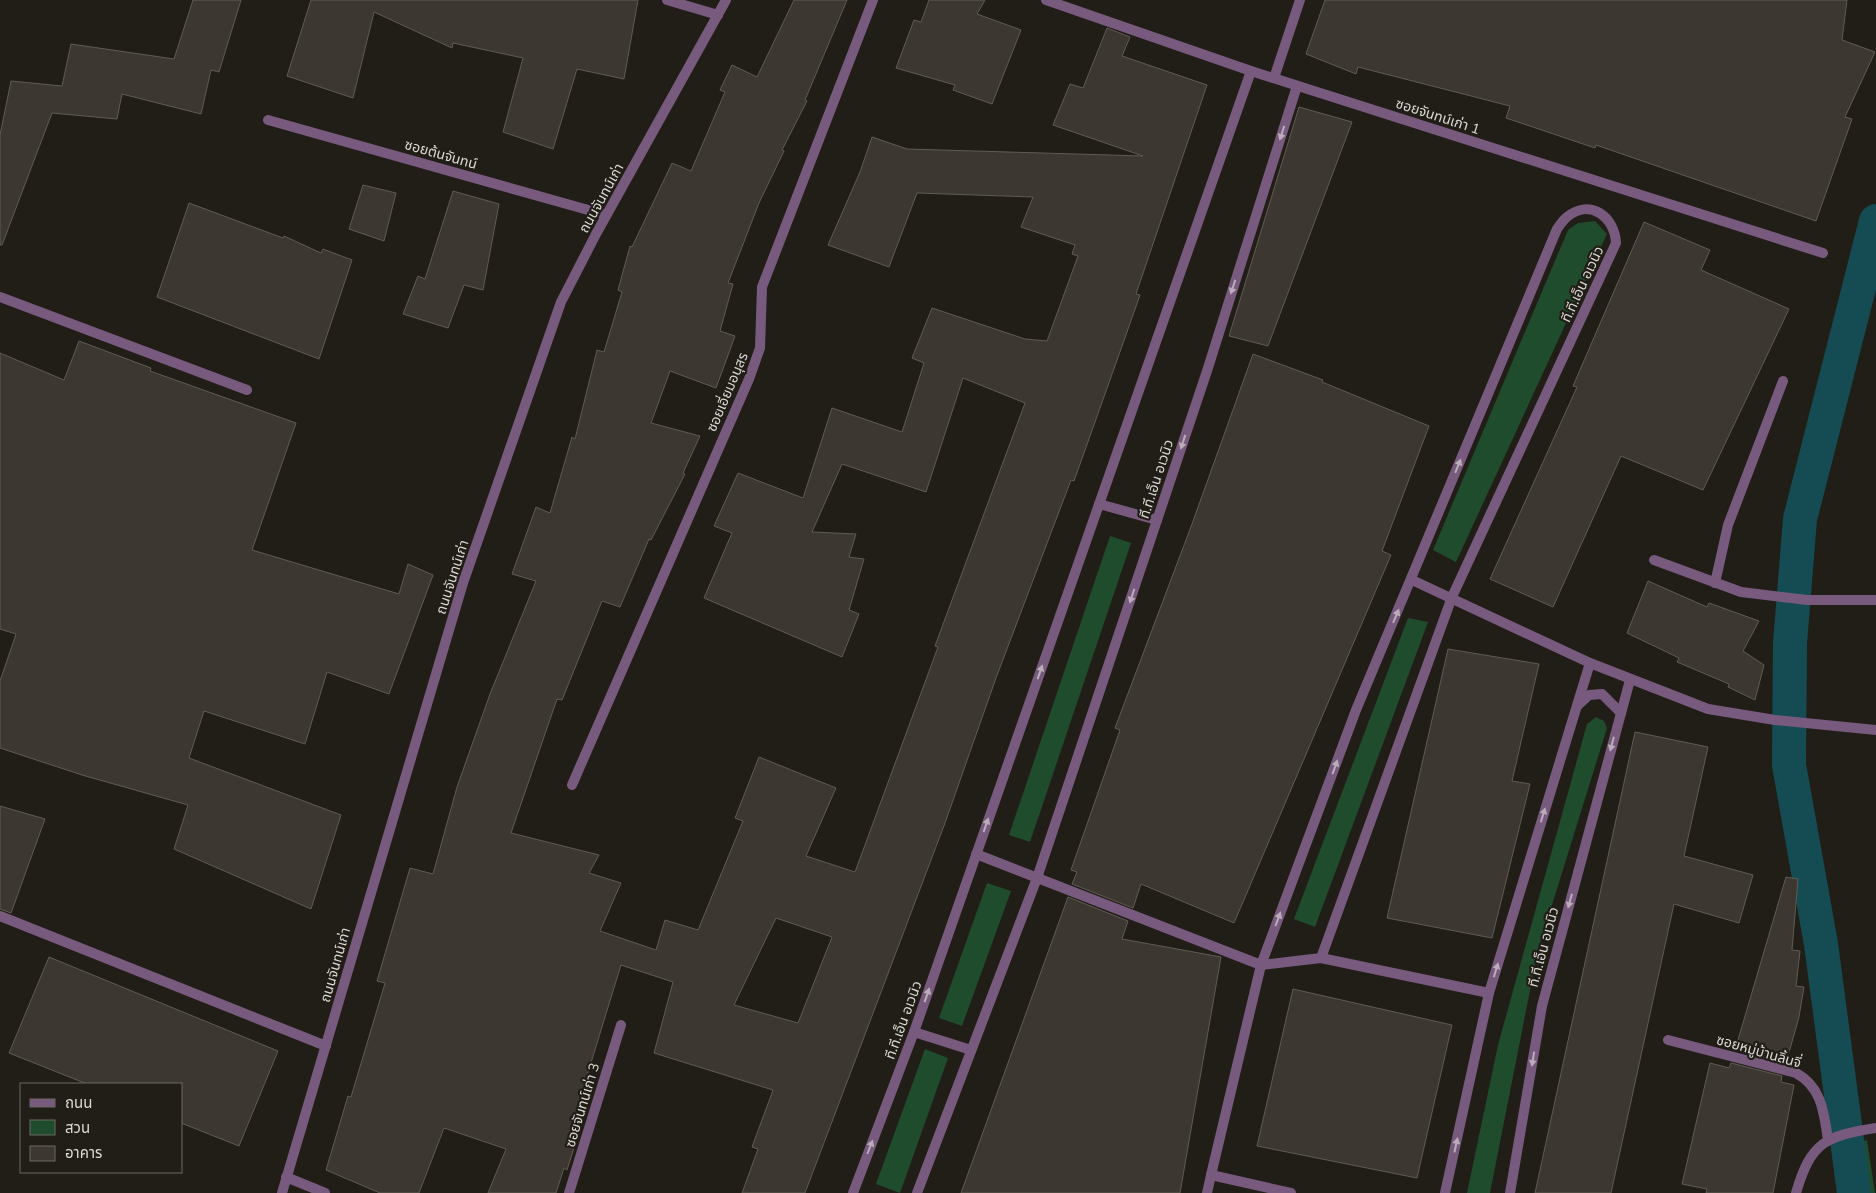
<svg xmlns="http://www.w3.org/2000/svg" width="1876" height="1193" viewBox="0 0 1876 1193" font-family="Mulish,'Noto Sans Thai',sans-serif">
	<style>
		.green { fill: #204c2e }
		.lines { fill: none; stroke-linecap: round; stroke-linejoin: round }
		.canal { stroke: #154c54; stroke-width: 34 }
		.building { fill: #3c3831; stroke: #605c54; fill-rule: evenodd }
		.service { stroke: #795a7f; stroke-width: 10 }
		.minor { stroke: #795a7f; stroke-width: 10 }
		.tertiary { stroke: #795a7f; stroke-width: 10 }
		.oneway { fill: #baadb8 }
		.labels { text-anchor: middle; stroke-width: 4.5; stroke-linejoin: round; paint-order: stroke }
		.street-label { font-size: 14px; fill: #dddad6; stroke: #211e17 }
	</style>
	<rect width="100%" height="100%" fill="#211e17"/>
	<g class="green">
		<polygon points="1595,221 1607,234 1456,562 1433,550 1568,230 1578,223"/>
		<polygon points="1110,536 1131,543 1030,842 1009,835"/>
		<polygon points="1408,618 1428,622 1315,927 1294,919"/>
		<polygon points="1596,717 1604,721 1607,728 1538,950 1490,1193 1467,1193 1498,1045 1587,724"/>
		<polygon points="987,883 1011,891 962,1026 939,1018"/>
		<polygon points="925,1049 948,1058 900,1193 876,1184"/>
		<polygon points="1867,1140 1875,1193 1847,1193 1841,1147"/>
	</g>
	<g class="lines">
		<polyline class="canal" points="1854,1193 1821,944 1789,765 1790,643 1800,519 1876,221"/>
	</g>
	<g class="building">
		<polygon points="193,0 241,0 219,72 211,70 201,114 122,94 117,119 52,113 2,245 0,245 0,135 11,81 62,86 71,44 174,59"/>
		<polygon points="311,0 638,0 624,79 577,69 553,149 503,132 523,58 453,43 452,48 374,12 353,98 287,76"/>
		<path d="M794 0H847L805 100 807 101 782 150 784 151 759 203 728 283 733 284 720 331 735 336 716 388 670 371 651 423 700 436 683 473 685 474 651 540 649 539 620 607 602 601 562 700 557 699 511 833 599 855 589 873 621 883 600 931 656 950 665 920 698 930 743 821 735 818 759 757 836 788 806 856 855 872 938 647 935 646 1025 403 963 378 926 492 842 464 812 532 856 534 849 557 864 559 849 610 859 614 842 657 704 598 732 533 714 526 738 473 803 498 832 408 902 432 924 363 912 358 932 308 1025 339 1047 341 1078 256 1072 254 1075 245 1021 227 1033 197 917 193 889 267 828 245 860 172 872 137 907 149 1143 156 1053 125 1070 84 1083 88 1107 28 1130 37 1122 56 1207 85 1136 294 1140 295 1127 332 1074 481 1071 480 996 678 945 823 805 1193H742L758 1149 752 1147 773 1090 654 1053 673 982 621 965 586 1079 595 1081 567 1170 564 1168 556 1193H488L506 1149 444 1128 419 1193H380L326 1170 348 1096 351 1097 385 983 377 981 410 868 433 874 457 787 490 694 536 581 512 574 536 507 550 513 572 437 575 439 597 350 604 352 622 292 618 290 630 246 632 247 672 163 691 171 725 92 720 90 732 65 757 77ZM776 918 832 937 798 1023 734 1005Z"/>
		<polygon points="929,0 985,0 977,14 1021,30 992,104 953,90 955,85 896,68 914,20 921,22"/>
		<polygon points="1325,0 1847,0 1842,40 1875,52 1845,117 1852,119 1816,221 1596,145 1595,148 1506,118 1510,106 1358,67 1356,74 1306,54"/>
		<polygon points="1299,107 1352,122 1268,346 1229,336"/>
		<polygon points="363,185 396,193 384,241 349,229"/>
		<polygon points="453,191 499,204 483,290 464,285 448,328 403,314 418,276 425,279"/>
		<polygon points="189,203 283,238 284,236 321,253 323,249 352,260 319,359 157,297"/>
		<polygon points="1644,222 1710,250 1701,270 1789,309 1703,490 1621,456 1553,607 1490,579 1577,387 1573,386"/>
		<polygon points="79,341 151,368 150,371 296,423 252,550 399,594 408,564 433,575 389,694 327,672 305,744 204,711 189,758 341,815 311,909 174,849 188,805 82,775 0,748 0,681 16,634 0,629 0,353 64,380"/>
		<polygon points="1253,354 1323,380 1322,382 1429,426 1382,551 1391,555 1234,923 1141,884 1133,908 1072,884 1077,872 1071,870 1120,730 1115,728 1192,524"/>
		<polygon points="1648,581 1707,607 1709,603 1759,621 1743,651 1764,665 1755,700 1728,687 1729,684 1677,662 1679,658 1627,633"/>
		<polygon points="1448,649 1539,664 1512,781 1530,784 1492,938 1387,918"/>
		<polygon points="1635,732 1708,747 1684,856 1753,875 1739,923 1674,904 1611,1193 1535,1193"/>
		<polygon points="0,806 45,819 11,913 0,909"/>
		<polygon points="1786,877 1798,879 1792,950 1800,951 1796,986 1804,987 1799,1017 1786,1063 1735,1050"/>
		<polygon points="1068,897 1128,921 1122,939 1221,957 1180,1193 961,1193"/>
		<polygon points="49,957 278,1051 239,1146 181,1123 181,1084 87,1084 9,1053"/>
		<polygon points="1293,989 1452,1025 1417,1178 1257,1146"/>
		<polygon points="1710,1063 1729,1068 1731,1063 1782,1076 1781,1082 1794,1085 1773,1193 1706,1193 1707,1189 1682,1184"/>
	</g>
	<g class="lines">
		<g class="service">
			<polyline points="0,916 326,1046"/>
			<path d="M1668 1040 1796 1073C1822 1087 1824 1113 1828 1140"/>
		</g>
		<g class="minor">
			<polyline points="667,0 718,15"/>
			<polyline points="1046,0 1251,71 1823,253"/>
			<polyline points="1274,78 1300,0"/>
			<polyline points="268,120 606,215"/>
			<polyline points="0,297 247,390"/>
			<polyline points="1099,504 1157,520"/>
			<polyline points="1654,560 1741,592 1807,600 1876,600"/>
			<polyline points="1412,580 1590,663 1708,709 1775,720 1876,730"/>
			<polyline points="1715,583 1728,525 1783,381"/>
			<polyline points="1577,706 1589,695 1602,694 1621,713"/>
			<polyline points="572,785 749,379 760,348 762,287 873,0"/>
			<polyline points="976,854 1261,965 1321,958 1489,993"/>
			<polyline points="914,1032 971,1050"/>
			<polyline points="286,1177 325,1193"/>
			<polyline points="569,1193 621,1025"/>
			<polyline points="853,1193 914,1032 1251,71"/>
			<polyline points="917,1193 1037,878 1207,371 1297,86"/>
			<polyline points="1207,1193 1211,1175"/>
			<path d="M1291 1193 1211 1175 1261 965 1356 710 1557 229C1560 225 1563 220 1567 217 1590 198 1615 217 1616 243L1452 597 1321 958"/>
			<polyline points="1445,1193 1489,993 1590,663"/>
			<polyline points="1510,1193 1542,1006 1630,680"/>
			<path d="M1796 1193C1811 1142 1825 1136 1876 1128"/>
		</g>
		<polyline class="tertiary" points="282,1193 463,583 561,302 596,234 726,0"/>
	</g>
	<defs><path id="oneway-solid" d="M-6-.8H1V-3.2L6.5 0L1 3.2V.8H-6Z" transform="scale(1.25)"/></defs>
	<g class="oneway">
		<use href="#oneway-solid" transform="translate(1282 133) rotate(108)"/>
		<use href="#oneway-solid" transform="translate(1233 287) rotate(108)"/>
		<use href="#oneway-solid" transform="translate(1183 442) rotate(108)"/>
		<use href="#oneway-solid" transform="translate(1458 466) rotate(-68)"/>
		<use href="#oneway-solid" transform="translate(1132 596) rotate(108)"/>
		<use href="#oneway-solid" transform="translate(1396 616) rotate(-67)"/>
		<use href="#oneway-solid" transform="translate(1040 672) rotate(-71)"/>
		<use href="#oneway-solid" transform="translate(1612 744) rotate(105)"/>
		<use href="#oneway-solid" transform="translate(1335 767) rotate(-70)"/>
		<use href="#oneway-solid" transform="translate(1543 815) rotate(-73)"/>
		<use href="#oneway-solid" transform="translate(986 825) rotate(-71)"/>
		<use href="#oneway-solid" transform="translate(1570 901) rotate(105)"/>
		<use href="#oneway-solid" transform="translate(1278 919) rotate(-70)"/>
		<use href="#oneway-solid" transform="translate(1496 970) rotate(-73)"/>
		<use href="#oneway-solid" transform="translate(927 995) rotate(-71)"/>
		<use href="#oneway-solid" transform="translate(1533 1059) rotate(99)"/>
		<use href="#oneway-solid" transform="translate(1456 1145) rotate(-78)"/>
		<use href="#oneway-solid" transform="translate(870 1147) rotate(-69)"/>
	</g>
	<g class="labels">
		<g class="street-label">
			<text transform="translate(1438 116) rotate(18)" y="5">ซอยจันทน์เก่า 1</text>
			<text transform="translate(441 154) rotate(16)" y="5">ซอยต้นจันทน์</text>
			<text transform="translate(601 198) rotate(-61)" y="5">ถนนจันทน์เก่า</text>
			<text transform="translate(1582 284) rotate(-65)" y="5">ที.ที.เอ็น อเวนิว</text>
			<text transform="translate(727 392) rotate(-67)" y="5">ซอยเอี่ยมอนุสร</text>
			<text transform="translate(1156 479) rotate(-72)" y="5">ที.ที.เอ็น อเวนิว</text>
			<text transform="translate(452 577) rotate(-72)" y="5">ถนนจันทน์เก่า</text>
			<text transform="translate(1543 947) rotate(-75)" y="5">ที.ที.เอ็น อเวนิว</text>
			<text transform="translate(335 965) rotate(-74)" y="5">ถนนจันทน์เก่า</text>
			<text transform="translate(903 1020) rotate(-70)" y="5">ที.ที.เอ็น อเวนิว</text>
			<text transform="translate(1759 1051) rotate(16)" y="5">ซอยหมู่บ้านลิ้นจี่</text>
			<text transform="translate(582 1105) rotate(-73)" y="5">ซอยจันทน์เก่า 3</text>
		</g>
	</g>
	<rect x="20" y="1083" width="162" height="90" fill="#211e17" stroke="#6c6963"/>
	<rect x="30" y="1099" width="25" height="8" fill="#795a7f" stroke="#6c6963"/>
	<text x="65" y="1108" font-size="15" fill="#dddad6">ถนน</text>
	<rect x="30" y="1120" width="25" height="15" fill="#204c2e" stroke="#6c6963"/>
	<text x="65" y="1133" font-size="15" fill="#dddad6">สวน</text>
	<rect x="30" y="1146" width="25" height="15" fill="#3c3831" stroke="#6c6963"/>
	<text x="65" y="1158" font-size="15" fill="#dddad6">อาคาร</text>
</svg>
